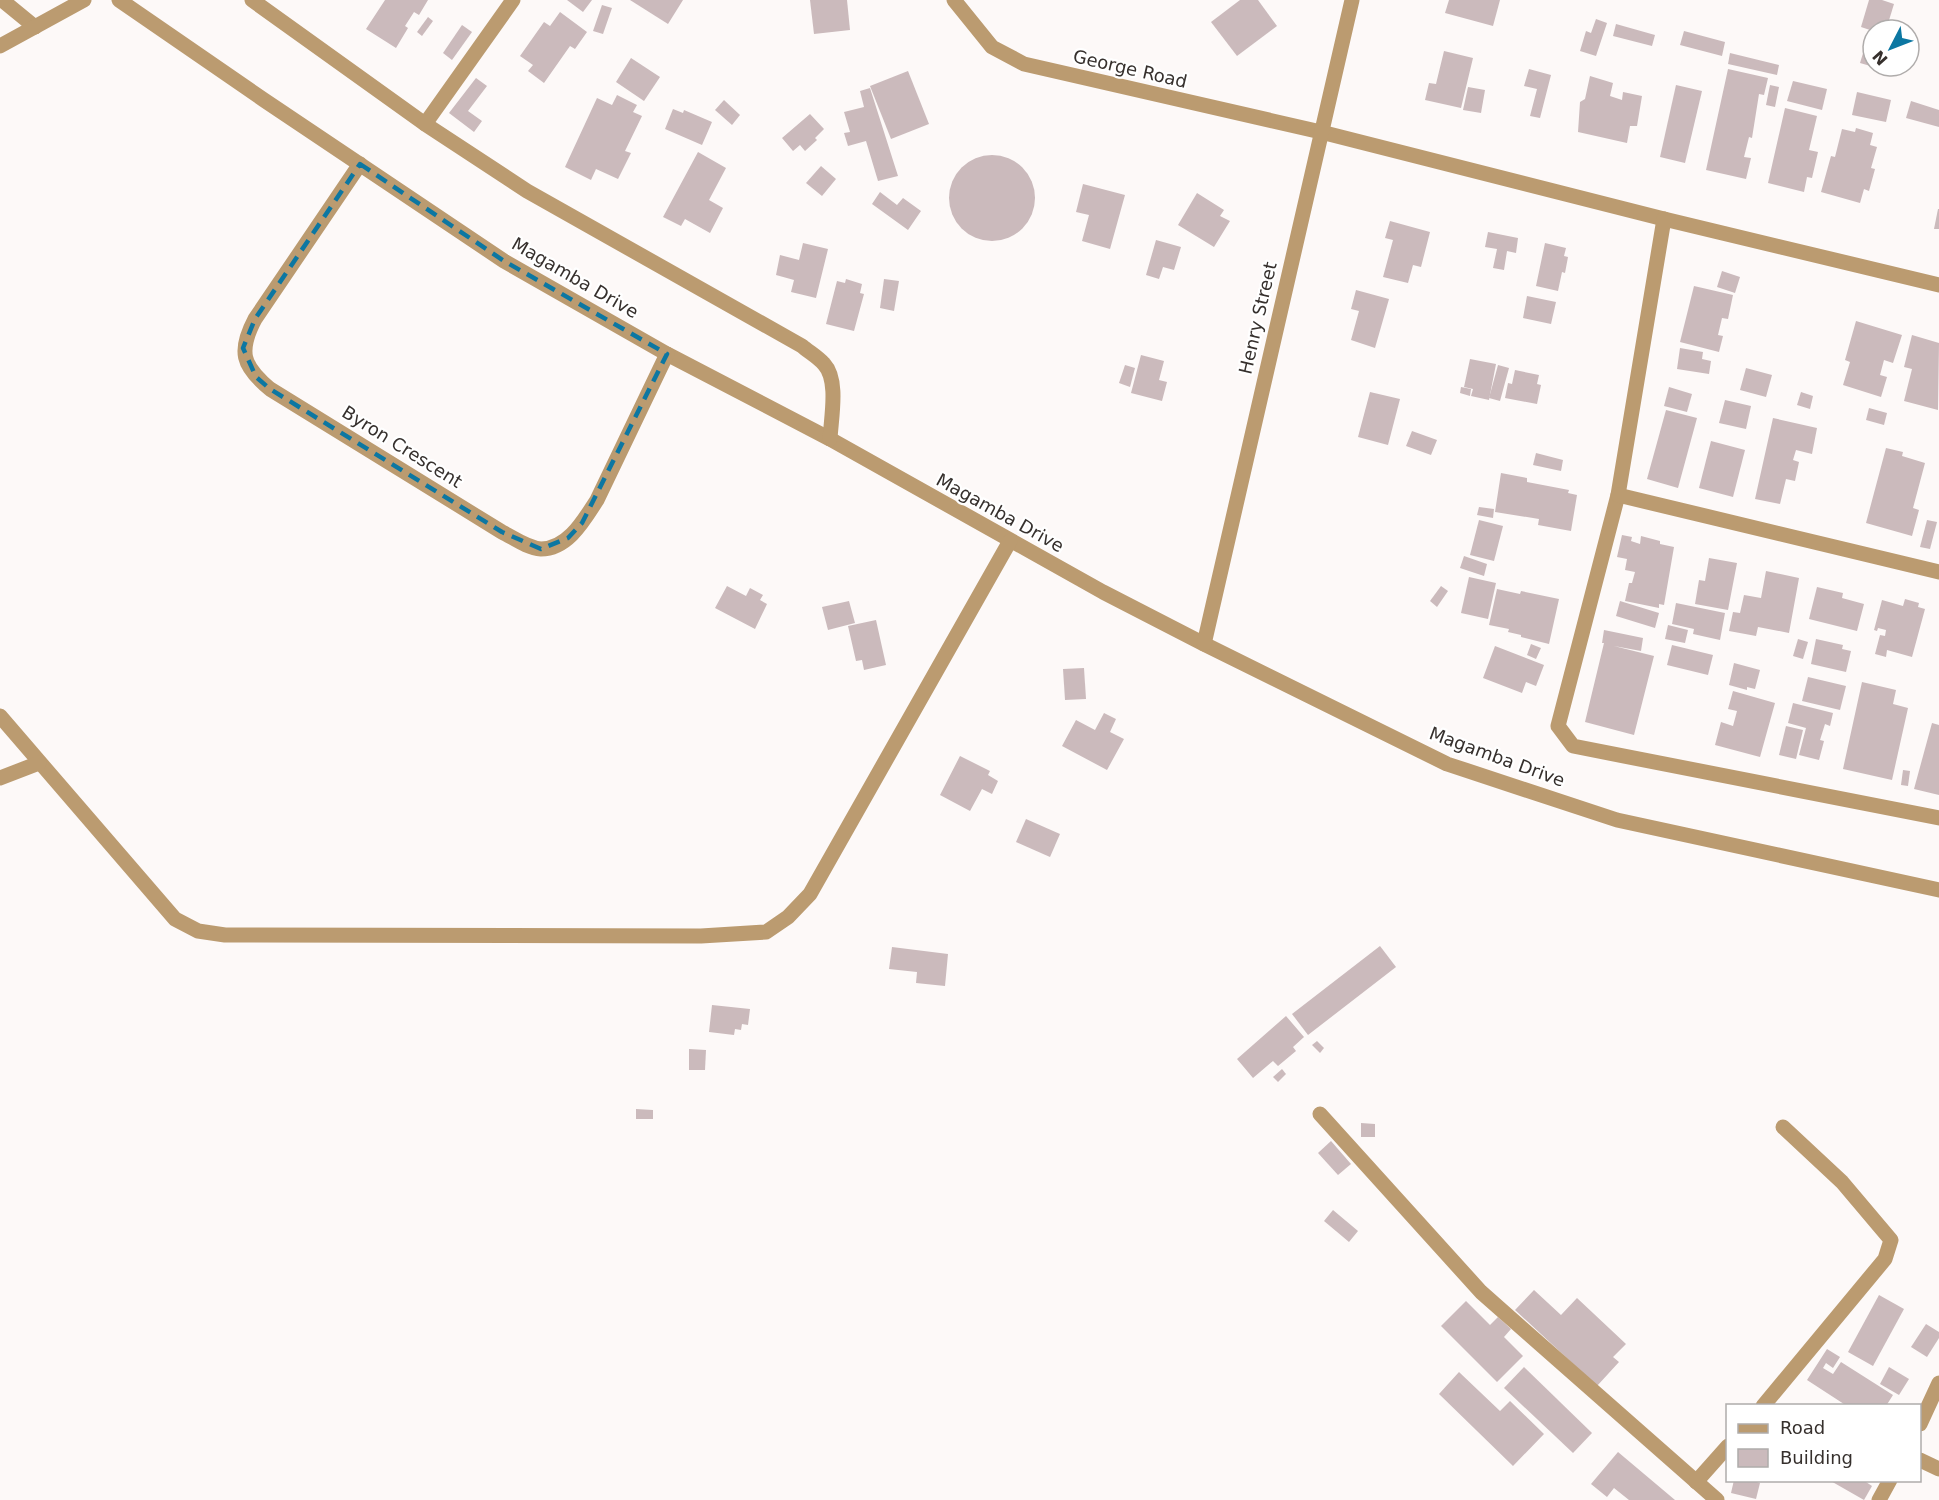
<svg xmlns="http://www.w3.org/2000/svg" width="1939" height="1500" viewBox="0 0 1939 1500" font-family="'DejaVu Sans',sans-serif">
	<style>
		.building { fill: #cbbabc }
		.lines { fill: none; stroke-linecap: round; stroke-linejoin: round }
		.minor { stroke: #bb9b70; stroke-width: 15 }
		.marked { fill: none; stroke: #0c77a2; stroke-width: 4.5; stroke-dasharray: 12 8; stroke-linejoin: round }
		.labels { text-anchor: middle; stroke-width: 4.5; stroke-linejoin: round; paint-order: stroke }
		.street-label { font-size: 18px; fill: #36302d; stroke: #fff }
	</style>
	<rect width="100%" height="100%" fill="#fdf9f8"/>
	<g class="building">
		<polygon points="385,0 428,0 419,15 414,12 405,26 408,28 396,48 366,29"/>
		<polygon points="567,0 592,0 583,12"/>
		<polygon points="630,0 683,0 668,24"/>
		<polygon points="810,0 847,0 850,30 814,34"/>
		<polygon points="1240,0 1258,0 1277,26 1237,56 1211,22"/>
		<polygon points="1449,0 1500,0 1493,26 1445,13"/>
		<polygon points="1869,0 1882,0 1894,4 1886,30 1873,31 1861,27"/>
		<polygon points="602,5 612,8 603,34 593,31"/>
		<polygon points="560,12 587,32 575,49 570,46 544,83 528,71 533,65 520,56 544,22 550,26"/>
		<polygon points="428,17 433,21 422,36 417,32"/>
		<polygon points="1596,19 1607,23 1596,56 1580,51 1586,31 1591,33"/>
		<polygon points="1616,24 1655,35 1652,46 1613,36"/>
		<polygon points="462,25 472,32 452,60 443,53"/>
		<polygon points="1684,31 1725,42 1722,56 1680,45"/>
		<polygon points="1868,37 1873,39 1873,66 1882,66 1881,69 1860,63"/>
		<polygon points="1444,51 1473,58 1461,108 1425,100 1429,83 1436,84"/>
		<polygon points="1730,53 1779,65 1777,75 1728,64"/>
		<polygon points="631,58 660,77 644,101 616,82"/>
		<polygon points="1529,69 1551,75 1540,118 1530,116 1537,89 1524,86"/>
		<polygon points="1728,69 1768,78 1764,95 1759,94 1752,138 1749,137 1744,157 1751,158 1746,179 1706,170"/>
		<polygon points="908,71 929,124 891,139 870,86"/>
		<polygon points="1590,76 1613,83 1610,96 1622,100 1623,92 1642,96 1637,126 1630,126 1627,143 1578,132 1580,102 1585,99"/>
		<polygon points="476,78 487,86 468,111 482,121 474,132 449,113"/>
		<polygon points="1793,81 1827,89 1822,110 1787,101"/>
		<polygon points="1676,85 1702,91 1685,163 1660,157"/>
		<polygon points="1770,85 1779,87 1775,107 1766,105"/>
		<polygon points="1468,87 1485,90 1481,113 1463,110"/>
		<polygon points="870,88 898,176 878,181 866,141 848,146 844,133 850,132 844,112 864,107 860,91"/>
		<polygon points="1857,92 1891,100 1886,122 1852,115"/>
		<polygon points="617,95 637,105 633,112 642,116 625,151 631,153 618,179 596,169 591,180 565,167 597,98 612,105"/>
		<polygon points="724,100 740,115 732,125 715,110"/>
		<polygon points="1911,101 1939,110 1939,127 1906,118"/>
		<polygon points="1785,108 1817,116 1809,150 1818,152 1812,178 1807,177 1804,192 1768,183"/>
		<polygon points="673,109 683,113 684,110 712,122 702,145 665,129"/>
		<polygon points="810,114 824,129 815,138 817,140 805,151 800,145 793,151 782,138"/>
		<polygon points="1856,128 1873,133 1870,145 1877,147 1871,168 1875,169 1869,191 1864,189 1860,203 1821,192 1831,156 1835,157 1842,129 1855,132"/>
		<polygon points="698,152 726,168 709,200 723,208 710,233 685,219 681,226 663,217"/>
		<circle cx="992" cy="198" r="43"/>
		<polygon points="821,166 836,179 822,196 806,183"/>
		<polygon points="1083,184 1125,195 1110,249 1082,241 1089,215 1076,212"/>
		<polygon points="880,192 897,205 903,198 921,211 908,230 872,204"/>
		<polygon points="1197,193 1224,210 1220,216 1230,221 1214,247 1178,225"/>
		<polygon points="1938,209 1939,209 1939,229 1934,229"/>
		<polygon points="1390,221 1430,232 1421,267 1413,265 1408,283 1383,277 1393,240 1385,238"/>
		<polygon points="1488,232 1518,238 1516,253 1507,251 1504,270 1493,268 1497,249 1485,247"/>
		<polygon points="1156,240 1181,247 1174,270 1163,267 1159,279 1146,275"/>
		<polygon points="803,243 828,249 816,298 791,292 794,280 776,275 780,255 799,260"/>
		<polygon points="1545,243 1566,248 1564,256 1568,257 1565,273 1562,272 1558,291 1536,286"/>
		<polygon points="1722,271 1740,277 1735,293 1717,287"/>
		<polygon points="846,279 862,284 860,293 864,294 854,331 826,324 837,281 845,283"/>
		<polygon points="884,279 899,281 894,311 880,308"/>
		<polygon points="1694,286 1733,295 1728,319 1722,318 1718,335 1723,336 1719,352 1680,342"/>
		<polygon points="1356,290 1389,299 1375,348 1351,340 1359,311 1351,309"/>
		<polygon points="1527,296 1556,302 1551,324 1523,318"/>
		<polygon points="1856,321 1902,335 1893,363 1884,360 1880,375 1887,377 1881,397 1843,385 1850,362 1845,360"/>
		<polygon points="1912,335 1939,343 1938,410 1904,401 1912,369 1904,367"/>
		<polygon points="1680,348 1703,352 1702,359 1711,361 1709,374 1677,369"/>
		<polygon points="1141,355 1164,361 1159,380 1167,382 1162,401 1131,393"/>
		<polygon points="1470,359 1496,364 1489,400 1471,396 1473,389 1464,387"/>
		<polygon points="1125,365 1135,368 1130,387 1119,383"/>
		<polygon points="1498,365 1509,368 1500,401 1489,398"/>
		<polygon points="1746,368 1772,375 1766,397 1740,390"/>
		<polygon points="1515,370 1539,375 1537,384 1541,385 1537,404 1505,398 1508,383 1512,384"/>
		<polygon points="1461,387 1471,389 1470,396 1460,393"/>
		<polygon points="1669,387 1692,394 1687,412 1664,406"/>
		<polygon points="1370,392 1400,399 1388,445 1358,437"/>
		<polygon points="1801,392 1813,396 1810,409 1797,405"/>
		<polygon points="1725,400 1751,406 1746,429 1719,423"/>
		<polygon points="1869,408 1887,413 1884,425 1866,420"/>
		<polygon points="1666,410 1697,418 1678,488 1647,479"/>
		<polygon points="1773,418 1817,428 1812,454 1796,450 1793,460 1799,462 1795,481 1786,479 1780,504 1755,499"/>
		<polygon points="1412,431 1437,440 1431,455 1406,446"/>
		<polygon points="1711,441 1745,450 1733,497 1699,488"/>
		<polygon points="1886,448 1903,452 1902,456 1925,463 1913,508 1919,510 1912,536 1866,523"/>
		<polygon points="1536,453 1563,460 1561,471 1533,465"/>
		<polygon points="1501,473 1527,478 1527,482 1569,490 1568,493 1577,495 1571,531 1538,525 1539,519 1495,512"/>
		<polygon points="1479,507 1494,509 1493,518 1477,515"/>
		<polygon points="1479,520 1503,526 1494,561 1470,555"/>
		<polygon points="1927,520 1937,522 1930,549 1920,547"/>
		<polygon points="1622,535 1632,537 1631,541 1640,544 1641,536 1660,541 1660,544 1674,547 1664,605 1659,604 1659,608 1625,601 1629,583 1632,583 1635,572 1625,570 1627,559 1617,557"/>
		<polygon points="1464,556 1487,564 1484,576 1460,568"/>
		<polygon points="1709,558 1737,563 1728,610 1695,604 1699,580 1705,581"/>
		<polygon points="1766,571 1799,578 1789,633 1758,627 1756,636 1729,631 1733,612 1740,613 1744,595 1761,598"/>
		<polygon points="1469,577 1496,583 1488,619 1461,613"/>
		<polygon points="727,586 746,596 750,588 763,595 760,600 767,604 755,629 715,608"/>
		<polygon points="1441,586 1448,591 1437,607 1430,601"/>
		<polygon points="1817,587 1843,593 1842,598 1864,604 1857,631 1809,619"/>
		<polygon points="1497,589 1520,594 1521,591 1559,599 1549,644 1521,637 1521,635 1508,632 1509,629 1489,625"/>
		<polygon points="1905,599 1919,603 1918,607 1925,609 1912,657 1887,650 1886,657 1875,654 1880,635 1885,636 1886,630 1878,628 1877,631 1874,630 1882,600 1903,606"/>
		<polygon points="849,601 855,623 828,630 822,607"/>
		<polygon points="1620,601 1659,613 1655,628 1616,616"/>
		<polygon points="1676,603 1725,613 1720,640 1693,634 1694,629 1672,624"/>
		<polygon points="876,620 886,665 864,670 862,660 856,661 848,626"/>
		<polygon points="1668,625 1688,630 1685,643 1665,639"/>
		<polygon points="1604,630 1643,638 1641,651 1614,646 1654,656 1634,735 1585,722 1604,643 1602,643"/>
		<polygon points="1798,639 1808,642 1803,659 1793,656"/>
		<polygon points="1816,639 1843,645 1842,649 1851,651 1846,672 1811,664"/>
		<polygon points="1531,644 1541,648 1536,659 1527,655"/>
		<polygon points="1672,645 1713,655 1708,675 1667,665"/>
		<polygon points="1495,646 1544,665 1536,686 1526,682 1522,693 1483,678"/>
		<polygon points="1734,663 1760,670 1755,689 1747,687 1747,690 1729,685"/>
		<polygon points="1084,668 1086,699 1065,700 1063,669"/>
		<polygon points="1808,677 1846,686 1840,710 1802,701"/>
		<polygon points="1862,682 1896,690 1893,704 1908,708 1892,780 1843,769"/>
		<polygon points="1733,691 1775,703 1760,757 1715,745 1721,722 1733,726 1737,711 1728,709"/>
		<polygon points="1793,703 1833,713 1830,726 1825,724 1820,740 1824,741 1819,760 1799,755 1806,728 1788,723"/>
		<polygon points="1104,713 1116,719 1110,732 1124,739 1107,770 1062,746 1076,720 1095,730"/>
		<polygon points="1932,723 1939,725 1939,795 1914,789"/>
		<polygon points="1786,726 1803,730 1796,759 1779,755"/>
		<polygon points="960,756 990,771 988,775 998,781 992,794 982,789 970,811 940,795"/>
		<polygon points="1903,770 1910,771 1908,786 1901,785"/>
		<polygon points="1026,819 1060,834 1050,857 1016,842"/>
		<polygon points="1380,946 1396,967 1308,1035 1292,1014"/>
		<polygon points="892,947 948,954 945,986 916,983 917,972 889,969"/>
		<polygon points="712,1005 750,1009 748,1025 742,1024 741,1030 735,1029 734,1035 709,1032"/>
		<polygon points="1286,1016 1304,1037 1293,1047 1296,1051 1278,1066 1273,1061 1253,1078 1237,1059"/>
		<polygon points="1317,1041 1324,1048 1320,1053 1312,1045"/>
		<polygon points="689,1049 706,1050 705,1070 689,1070"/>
		<polygon points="1282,1069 1286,1074 1278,1082 1273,1077"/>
		<polygon points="636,1109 653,1110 653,1119 636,1119"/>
		<polygon points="1361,1123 1375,1124 1375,1137 1361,1137"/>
		<polygon points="1331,1141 1351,1164 1338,1175 1318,1153"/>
		<polygon points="1333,1210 1358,1231 1349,1242 1324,1221"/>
		<polygon points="1534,1290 1561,1315 1577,1298 1626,1344 1613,1357 1619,1362 1597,1386 1515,1310"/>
		<polygon points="1879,1295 1904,1309 1873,1366 1848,1352"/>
		<polygon points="1466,1301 1490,1325 1498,1317 1511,1329 1504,1337 1523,1356 1497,1382 1441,1326"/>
		<polygon points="1926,1324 1939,1332 1939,1338 1927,1357 1911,1347"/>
		<polygon points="1827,1349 1840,1357 1833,1368 1826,1363 1823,1368 1833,1374 1841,1362 1893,1395 1886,1406 1847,1406 1807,1380"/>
		<polygon points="1524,1367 1592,1433 1573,1453 1504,1388"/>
		<polygon points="1889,1367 1909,1379 1899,1395 1880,1384"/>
		<polygon points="1459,1372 1500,1411 1510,1401 1544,1434 1513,1466 1439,1394"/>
		<polygon points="1618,1452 1675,1500 1629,1500 1614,1488 1607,1497 1591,1484"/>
		<polygon points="1734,1480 1750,1480 1760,1483 1756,1499 1731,1493"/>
		<polygon points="1829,1480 1863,1480 1872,1486 1864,1500"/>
	</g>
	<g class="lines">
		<g class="minor">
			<polyline points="2,0 35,27"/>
			<polyline points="119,0 264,100 504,261 667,354 830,439 1103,592 1204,644 1447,764 1617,820 1939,890"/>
			<path d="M252 0 425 124 527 191 802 346C809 352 818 357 824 364 839 380 831 418 830 439"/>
			<polyline points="954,0 992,47 1024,64 1321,132 1664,219 1939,285"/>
			<polyline points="0,46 84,0"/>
			<polyline points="425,124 513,0"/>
			<path d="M360 164 255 319C238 351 242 366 270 389L502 532C514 538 527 548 541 549 568 549 584 520 597 500L667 354"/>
			<polyline points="1664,219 1618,495 1558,726 1573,746 1939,818"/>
			<polyline points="1618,495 1939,572"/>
			<polyline points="1204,644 1352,0"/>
			<polyline points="0,716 175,919 198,931 225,935 701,936 766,932 788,917 810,894 1010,541"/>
			<polyline points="0,778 39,763"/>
			<polyline points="1320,1114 1481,1292 1717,1500"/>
			<polyline points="1763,1406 1885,1259 1891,1240 1842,1182 1783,1127"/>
			<polyline points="1920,1424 1939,1383"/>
			<polyline points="1920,1460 1939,1469"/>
			<polyline points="1696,1482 1728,1446"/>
			<polyline points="1879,1500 1890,1480"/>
		</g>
	</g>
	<path class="marked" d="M360 164 504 261 667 354 582 523 568 538 541 549 502 532 270 389 256 377 243 348 255 319Z"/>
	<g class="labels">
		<g class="street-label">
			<text transform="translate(1130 69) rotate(13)" y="6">George Road</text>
			<text transform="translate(575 278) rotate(30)" y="6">Magamba Drive</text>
			<text transform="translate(1258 318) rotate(-77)" y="6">Henry Street</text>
			<text transform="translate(402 447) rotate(32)" y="6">Byron Crescent</text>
			<text transform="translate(1000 513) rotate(29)" y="6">Magamba Drive</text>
			<text transform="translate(1497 757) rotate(20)" y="6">Magamba Drive</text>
		</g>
	</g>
	<rect x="1726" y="1404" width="195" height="78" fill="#ffffff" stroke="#afacab" stroke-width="1.5"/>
	<rect x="1738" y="1424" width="30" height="9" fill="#bb9b70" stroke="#afacab" stroke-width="1.5"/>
	<text x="1780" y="1434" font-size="18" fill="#36302d">Road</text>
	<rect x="1738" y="1449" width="30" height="18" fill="#cbbabc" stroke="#afacab" stroke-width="1.5"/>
	<text x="1780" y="1464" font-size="18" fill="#36302d">Building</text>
	<g transform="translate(1891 48) rotate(228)"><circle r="28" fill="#ffffff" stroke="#afacab" stroke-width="1.5"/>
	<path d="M0-4.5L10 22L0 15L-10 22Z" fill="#0c77a2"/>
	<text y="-9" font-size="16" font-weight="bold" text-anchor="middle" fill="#36302d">N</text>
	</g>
</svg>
